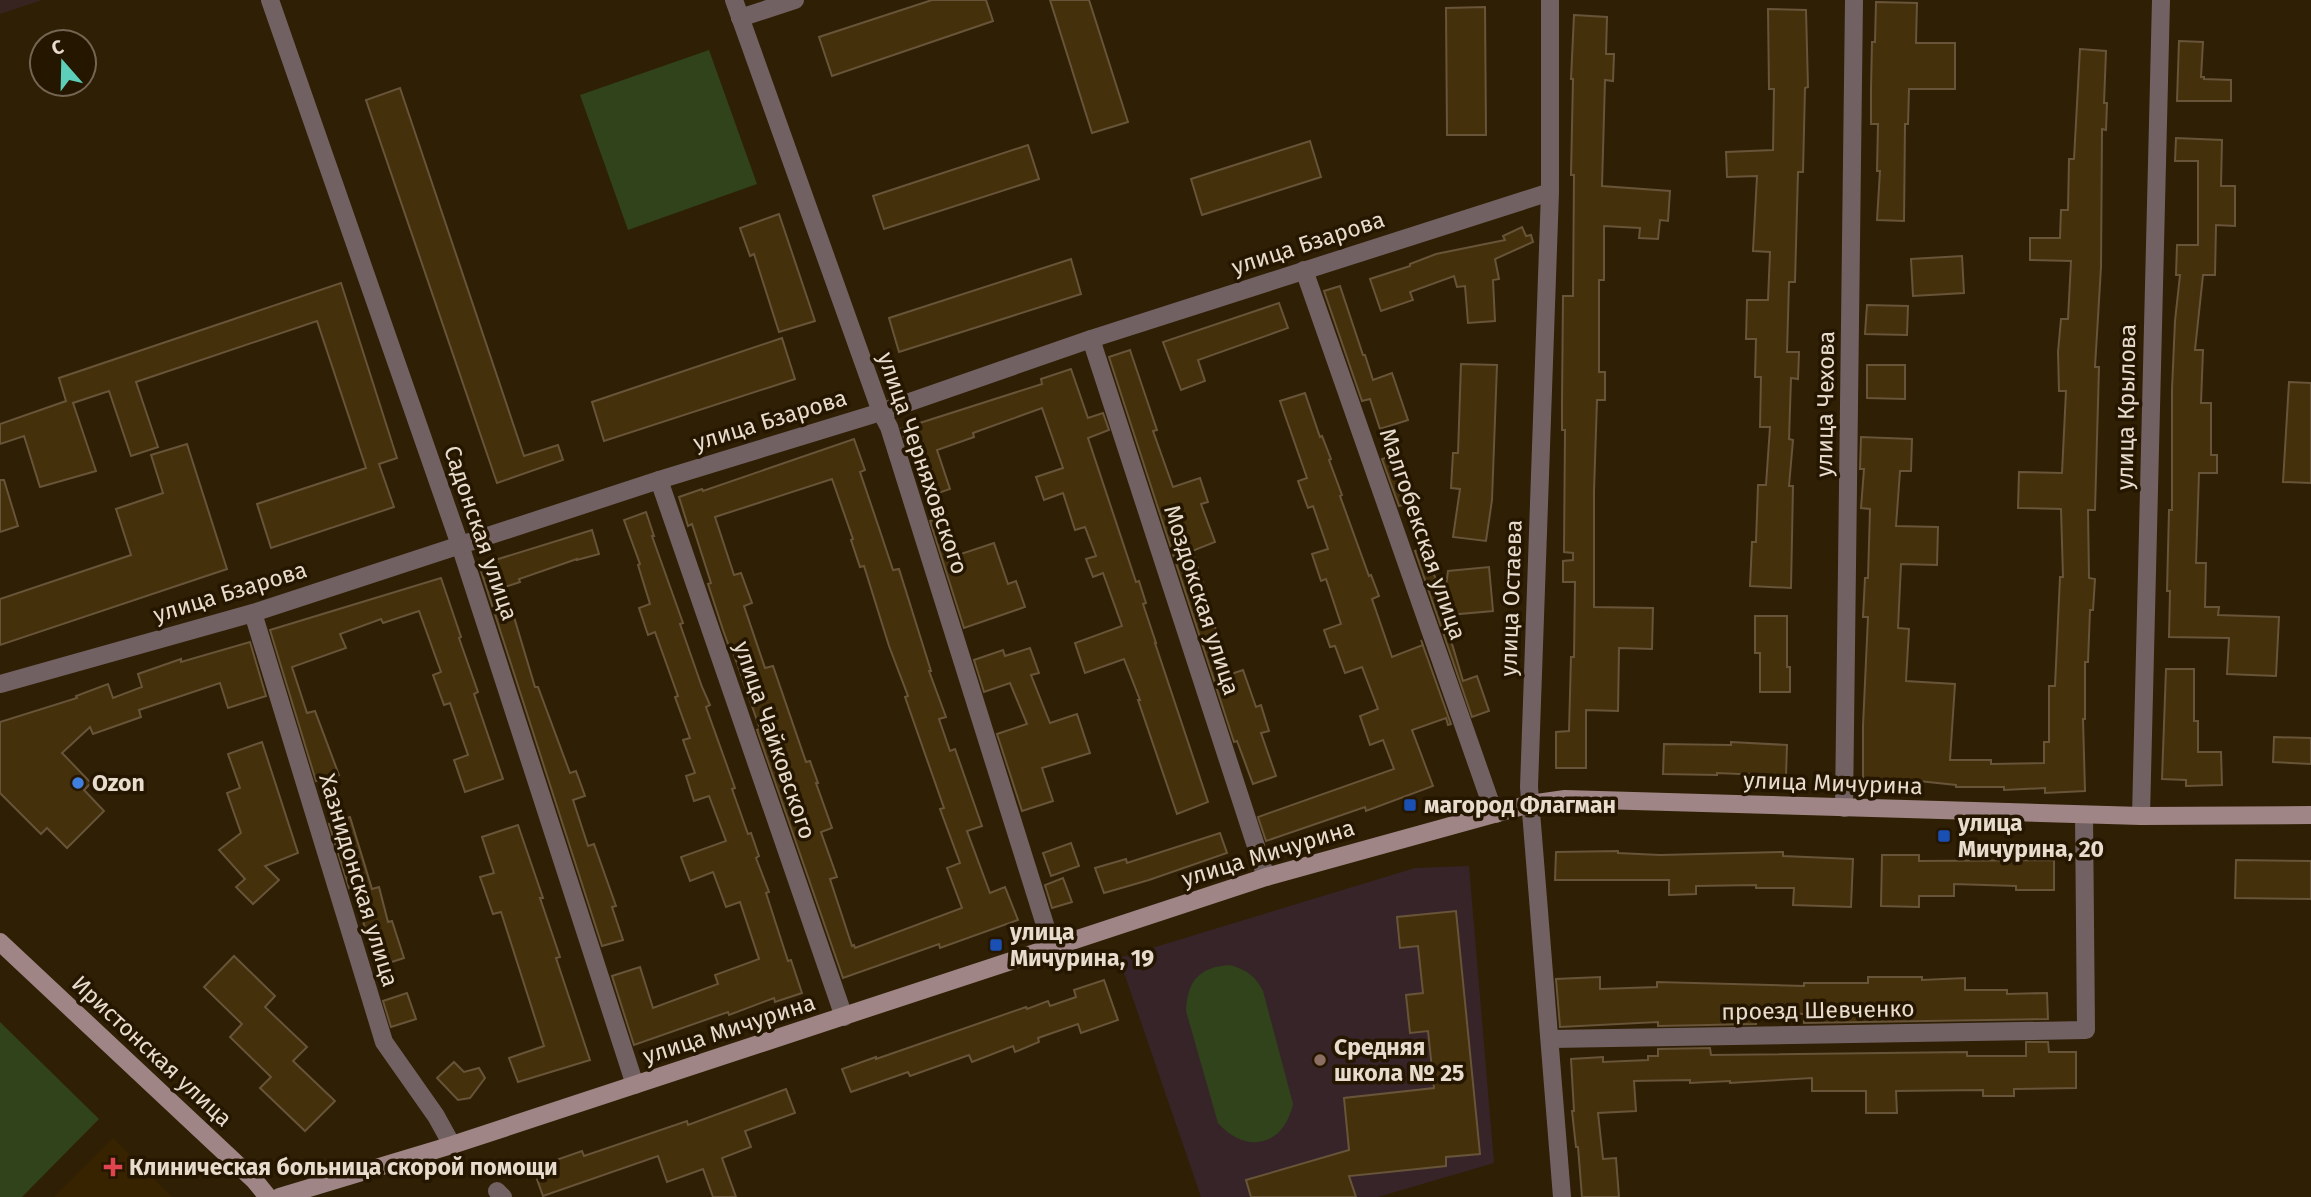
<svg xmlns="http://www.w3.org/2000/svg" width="2311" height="1197" viewBox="0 0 2311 1197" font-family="'Fira Sans',sans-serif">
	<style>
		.built { fill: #372300 }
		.industrial { fill: #372421 }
		.education { fill: #372428 }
		.green { fill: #30431b }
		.building { fill: #45300c; stroke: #675439; stroke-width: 2; fill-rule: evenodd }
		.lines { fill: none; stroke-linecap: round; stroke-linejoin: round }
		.street { stroke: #726162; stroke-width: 18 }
		.secondary { stroke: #9f8585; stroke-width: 18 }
		.shop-dot { fill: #3f7fe0; stroke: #251600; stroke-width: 2.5 }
		.transit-dot { fill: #1a4fb4; stroke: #251600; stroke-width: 2.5 }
		.education-dot { fill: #8d6e63; stroke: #251600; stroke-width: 2.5 }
		.health-dot { fill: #e0444e; stroke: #251600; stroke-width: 2.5 }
		.labels { text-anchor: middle; stroke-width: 7; stroke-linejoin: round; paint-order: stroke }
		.street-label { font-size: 23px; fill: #e7dccd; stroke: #251600 }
		.poi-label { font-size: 23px; font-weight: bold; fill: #e7dccd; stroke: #251600; text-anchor: start }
	</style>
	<rect width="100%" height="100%" fill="#2f1f04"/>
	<polygon class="built" points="113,1138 172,1197 54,1197"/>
	<polygon class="industrial" points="0,0 42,0 0,14"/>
	<polygon class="education" points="1469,866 1494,1163 1378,1197 1201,1197 1119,958 1415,868"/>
	<g class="green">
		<polygon points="709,50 757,184 628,230 580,95"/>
		<path d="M1230 965C1247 970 1255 976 1263 991L1293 1104C1284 1146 1246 1155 1218 1123L1186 1011C1187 980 1200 967 1230 965Z"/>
		<polygon points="0,1022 99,1119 22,1197 0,1197"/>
	</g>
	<g class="building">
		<polygon points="932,0 986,0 993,21 832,76 819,37"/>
		<polygon points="1050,0 1089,0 1128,122 1092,133"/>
		<polygon points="1876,2 1917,3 1916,43 1955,43 1955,89 1909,89 1908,124 1905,124 1904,221 1877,220 1880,171 1877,171 1878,124 1871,124 1871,89 1872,42 1875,42"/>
		<polygon points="1485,7 1486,135 1447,135 1446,8"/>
		<polygon points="1768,9 1806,10 1808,87 1805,88 1803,172 1798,172 1795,282 1789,282 1787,352 1799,352 1798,379 1791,378 1789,439 1793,440 1789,486 1793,486 1791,588 1750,586 1752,542 1756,542 1758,485 1766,485 1770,427 1760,427 1761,377 1755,377 1756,339 1746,339 1747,300 1768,300 1770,252 1753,251 1757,176 1727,177 1726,152 1773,150 1774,89 1769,89"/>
		<polygon points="1574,15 1607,17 1606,54 1614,54 1613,81 1605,80 1602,186 1670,191 1668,221 1660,220 1658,239 1639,238 1640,228 1604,226 1604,280 1599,280 1599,372 1605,372 1605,400 1597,400 1594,491 1594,607 1653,608 1652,649 1619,648 1618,711 1586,710 1586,768 1556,768 1556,732 1569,731 1571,657 1574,657 1575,582 1563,582 1563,561 1573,560 1573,553 1564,552 1565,430 1562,430 1562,402 1563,296 1573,296 1574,175 1571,175 1573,79 1571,79"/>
		<polygon points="2179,41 2203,42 2201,77 2204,77 2204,79 2231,80 2231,101 2177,101"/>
		<polygon points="2080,49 2106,51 2104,103 2107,103 2106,130 2102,129 2101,267 2095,367 2099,367 2095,510 2088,510 2089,578 2095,579 2093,610 2090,610 2088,662 2085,662 2085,719 2083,719 2085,791 2045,793 2045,788 2004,790 2004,787 1956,787 1956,785 1909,780 1863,781 1863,726 1868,617 1863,617 1865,578 1868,578 1870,509 1861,508 1864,469 1860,469 1861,437 1912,439 1911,471 1900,471 1896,526 1938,527 1937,565 1901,564 1898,628 1909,629 1906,681 1955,684 1950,760 1991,760 1991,764 2044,763 2044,742 2049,742 2049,686 2055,686 2060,577 2063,577 2061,509 2018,508 2019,472 2062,473 2066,391 2059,391 2058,352 2061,319 2068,319 2071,261 2030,260 2030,238 2060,238 2061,210 2068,210 2069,159 2074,159"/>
		<polygon points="400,88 524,456 558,445 563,460 497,483 366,100"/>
		<polygon points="2176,138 2222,140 2221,186 2235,186 2235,226 2216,225 2215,275 2203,275 2195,350 2203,350 2201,403 2211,403 2211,455 2217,455 2217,473 2199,473 2196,563 2206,563 2205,607 2219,607 2218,615 2279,617 2276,676 2227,674 2229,638 2169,637 2170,591 2167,591 2169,510 2172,510 2172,389 2175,321 2180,275 2176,275 2177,245 2198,245 2198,161 2175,161"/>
		<polygon points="1310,141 1321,177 1202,215 1191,179"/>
		<polygon points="1028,145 1039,179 884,229 873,196"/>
		<polygon points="779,214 815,321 779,332 754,254 750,256 740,228"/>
		<polygon points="1522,227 1526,236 1531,235 1533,242 1495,259 1499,279 1493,280 1495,321 1468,323 1465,286 1457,287 1454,276 1410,292 1413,300 1381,311 1370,279 1410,266 1410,264 1436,254 1505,240 1503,236"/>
		<polygon points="1962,256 1964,293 1913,296 1911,259"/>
		<polygon points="1071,259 1081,294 899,352 889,318"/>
		<polygon points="341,283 397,458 379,464 394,507 271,548 257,504 366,468 317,321 136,382 158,447 131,456 109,391 73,403 96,471 40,487 24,436 0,444 0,424 66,401 59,378"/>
		<polygon points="1340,286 1363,355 1365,355 1373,380 1392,373 1408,420 1380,429 1370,399 1362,401 1324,291"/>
		<polygon points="1279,303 1288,328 1198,360 1205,381 1181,390 1163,342"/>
		<polygon points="1867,305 1908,306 1907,335 1865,334"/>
		<polygon points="782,338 795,379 604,441 592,402"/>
		<polygon points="1130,350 1157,430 1153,431 1173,487 1200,478 1208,502 1201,504 1215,542 1192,551 1205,588 1202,589 1231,674 1243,670 1256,707 1261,705 1269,731 1261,733 1276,776 1253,784 1237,741 1234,742 1109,357"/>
		<polygon points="1461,364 1497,365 1492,500 1486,541 1453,537 1460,489 1451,488 1453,453 1458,453"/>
		<polygon points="1867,365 1905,365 1905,399 1867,398"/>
		<polygon points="1071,369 1088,418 1103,413 1109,430 1088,438 1136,582 1139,581 1146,603 1143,604 1156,643 1155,643 1208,802 1177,814 1138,700 1140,700 1124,659 1085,673 1075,643 1122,626 1103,573 1093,577 1086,559 1096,556 1085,527 1075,530 1063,493 1044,500 1036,477 1063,468 1042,408 973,433 974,437 937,450 950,489 930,496 915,447 908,449 901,429 1042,384 1041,379"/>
		<polygon points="2289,382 2311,383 2311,483 2283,482"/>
		<polygon points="1305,393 1320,437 1322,436 1331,459 1329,460 1342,495 1340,496 1369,576 1371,575 1379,596 1372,599 1392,657 1423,645 1421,640 1451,724 1448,725 1446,718 1412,730 1433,786 1366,811 1365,807 1266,841 1258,817 1394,769 1383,740 1370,745 1360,716 1378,709 1362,667 1345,673 1335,646 1330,647 1324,630 1341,624 1326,579 1321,581 1312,554 1328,549 1313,506 1308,508 1298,481 1307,478 1280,401"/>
		<path d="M854 439 865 470 860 472 880 531 893 570 899 569 931 671H929L946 717 939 719 950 751 955 749 982 826 967 831 990 893 1005 887 1018 920 940 948 939 944 843 978 757 730 760 729 733 652H731L723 630 708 584 711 583 692 524 688 526 679 497 702 489 703 491ZM832 479 853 539 851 540 860 567 864 566 889 646 908 696 905 697 944 808 940 809 960 863 947 868 962 908 855 948 854 945 852 946 830 879 837 877 821 832 832 828 816 783H818L810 761 806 762 773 666 765 668 744 606 752 603 741 573 734 575 715 517Z"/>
		<polygon points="187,444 227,569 0,645 0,599 131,555 116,509 163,493 151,455"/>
		<polygon points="1399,453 1413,502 1399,506 1382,459"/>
		<polygon points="0,480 4,480 18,526 0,532"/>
		<polygon points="646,512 654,536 652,536 683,623 680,624 702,687 710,705 706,707 735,788 732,789 748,834 751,833 759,856 756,858 769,892 766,893 788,961 791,960 802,993 775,1002 774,998 729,1015 728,1012 634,1045 612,976 640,967 653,1008 718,984 715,975 759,959 740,902 726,907 713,872 690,881 681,857 726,841 709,796 694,801 686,776 695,773 683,740 690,738 675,697 678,696 655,632 648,635 639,608 650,604 638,565 640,564 624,520"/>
		<polygon points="946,516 958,555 994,543 1008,584 1016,581 1025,607 964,628 930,521"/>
		<polygon points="592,530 599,554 577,560 577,559 519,579 520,582 505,587 535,687 538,687 570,773 576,771 585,796 573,800 588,846 594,844 616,906 612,907 623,940 602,946 479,565"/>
		<polygon points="1424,548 1444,601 1448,571 1489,567 1493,611 1449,615 1452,625 1447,627 1463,681 1477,676 1489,711 1472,717 1415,551"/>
		<polygon points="441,578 461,637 459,638 478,692 474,694 503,779 465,792 454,760 468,755 450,703 444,705 433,675 441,672 419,611 383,623 381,619 340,634 346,648 292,667 307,713 315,711 339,775 316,781 270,630"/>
		<polygon points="1755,616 1787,616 1787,667 1790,667 1790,692 1760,692 1760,653 1755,653"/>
		<polygon points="250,642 266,696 228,708 220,683 139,710 141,717 93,734 90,727 62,753 91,783 84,790 104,811 67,848 47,828 41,834 0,793 0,722 77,698 76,696 108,684 113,698 142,687 138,674 181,659 181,662"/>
		<polygon points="1030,648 1039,673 1031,675 1050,723 1077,714 1090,753 1042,768 1053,801 1022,811 997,734 1027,724 1010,683 984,692 974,660 1003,650 1005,656"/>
		<polygon points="2166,669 2194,669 2194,721 2198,721 2198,752 2221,752 2222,785 2186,786 2186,780 2162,779"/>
		<polygon points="2274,737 2311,738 2311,764 2273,762"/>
		<polygon points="262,742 298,853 265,866 279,880 253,904 236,887 245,879 219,850 241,833 227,793 240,788 228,754"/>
		<polygon points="1731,742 1787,745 1786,776 1717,773 1717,775 1663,774 1664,744 1731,745"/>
		<polygon points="350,817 372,889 379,887 388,922 392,921 404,958 376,967 353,886 349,888 329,824"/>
		<polygon points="518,825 543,898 540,898 560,957 556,958 590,1060 518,1082 509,1058 544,1046 501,912 493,914 480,877 494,873 482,837"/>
		<polygon points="1220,833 1227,853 1149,880 1104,893 1095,868 1126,859 1127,863"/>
		<polygon points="1071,843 1079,866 1051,876 1043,853"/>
		<polygon points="1618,851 1618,853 1660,855 1783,852 1783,856 1853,859 1851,907 1793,905 1794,888 1756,888 1756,885 1696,886 1696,894 1669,895 1669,880 1555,880 1556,852"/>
		<polygon points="1882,855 1919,855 1919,861 2054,860 2054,890 2016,890 2016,886 1954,884 1954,896 1919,896 1919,907 1881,906"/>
		<polygon points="2236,860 2311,861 2311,899 2235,898"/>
		<polygon points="1063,878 1072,902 1052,908 1045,885"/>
		<polygon points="1456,911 1480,1154 1446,1157 1446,1166 1349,1176 1356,1197 1251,1197 1246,1180 1349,1150 1344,1098 1434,1088 1428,1031 1410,1033 1406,995 1423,993 1418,946 1400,948 1397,917"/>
		<polygon points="234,956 275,996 265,1007 307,1047 293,1061 335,1101 305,1131 260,1088 271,1077 230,1037 242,1024 204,987"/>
		<polygon points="1600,977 1600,989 1657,987 1657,982 1804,986 1804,983 1868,983 1868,977 1922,977 1922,980 1965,978 1965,990 2007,990 2007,994 2047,993 2048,1019 1804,1023 1804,1014 1756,1012 1756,1024 1658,1026 1658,1022 1560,1027 1556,979"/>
		<polygon points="1104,980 1118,1020 1081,1033 1078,1024 1038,1038 1039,1042 1015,1052 1013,1046 972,1062 969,1055 910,1076 908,1072 851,1092 842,1069 876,1057 876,1059 1026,1007 1027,1009 1048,1001 1050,1006 1076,997 1074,990"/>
		<polygon points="407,993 416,1019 391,1027 383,1001"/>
		<polygon points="2026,1042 2048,1042 2049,1052 2076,1052 2076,1088 2014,1089 2014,1096 1983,1096 1983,1090 1896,1091 1897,1113 1866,1113 1866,1091 1812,1091 1812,1078 1730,1083 1730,1081 1690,1083 1690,1080 1634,1081 1636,1111 1598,1113 1603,1159 1616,1158 1619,1197 1582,1197 1578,1147 1576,1147 1572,1111 1574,1111 1571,1059 1603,1057 1603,1062 1648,1060 1648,1056 1658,1056 1658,1049 1710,1048 1711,1055 1967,1052 1967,1056 2026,1056"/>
		<polygon points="454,1062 464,1072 479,1068 485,1078 470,1098 458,1100 437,1078"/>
		<polygon points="786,1089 795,1113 745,1131 751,1147 722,1158 736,1197 713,1197 703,1169 667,1182 658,1156 543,1196 533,1168 582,1151 584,1156 687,1121 688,1125"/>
	</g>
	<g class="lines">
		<g class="street">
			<polyline points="270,0 460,545 635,1085"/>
			<polyline points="734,0 881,412 889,427 1052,947"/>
			<polyline points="1550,0 1550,192 1529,787 1562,1197"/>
			<polyline points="740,18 795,0"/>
			<polyline points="1304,270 1491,804 1496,814"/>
			<polyline points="1091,339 1266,877"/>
			<polyline points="659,480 844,1017"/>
			<polyline points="253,613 384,1042 436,1116 452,1145"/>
			<polyline points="0,684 253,613 659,480 881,412 1091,339 1550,192"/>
			<polyline points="1844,808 1854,0"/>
			<polyline points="2141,816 2161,0"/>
			<polyline points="1551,1039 2086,1030 2084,815"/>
			<polyline points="497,1191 503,1197"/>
		</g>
		<g class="secondary">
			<polyline points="0,942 255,1181 268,1197"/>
			<polyline points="279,1197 452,1145 1266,877 1530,804 1565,799 2141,816 2311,815"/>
		</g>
	</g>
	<circle class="shop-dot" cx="78" cy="783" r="7"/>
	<g class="transit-dot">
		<rect x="1403" y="798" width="14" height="14" rx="3.5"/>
		<rect x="1937" y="829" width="14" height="14" rx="3.5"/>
		<rect x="989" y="938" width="14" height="14" rx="3.5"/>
	</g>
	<circle class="education-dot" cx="1320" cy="1060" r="7"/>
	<path class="health-dot" d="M109.5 1156.5h7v7h7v7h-7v7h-7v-7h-7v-7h7z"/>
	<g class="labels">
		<g class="street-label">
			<text transform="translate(1308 243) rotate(-18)" y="8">улица Бзарова</text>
			<text transform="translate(1825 404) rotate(-89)" y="8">улица Чехова</text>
			<text transform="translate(2126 407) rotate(-89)" y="8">улица Крылова</text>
			<text transform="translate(770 420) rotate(-17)" y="8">улица Бзарова</text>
			<text transform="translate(923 463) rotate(71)" y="8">улица Черняховского</text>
			<text transform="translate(481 533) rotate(71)" y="8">Садонская улица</text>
			<text transform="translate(1423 534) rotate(71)" y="8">Малгобекская улица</text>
			<text transform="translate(230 592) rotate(-17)" y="8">улица Бзарова</text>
			<text transform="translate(1511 598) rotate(-88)" y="8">улица Остаева</text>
			<text transform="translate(1202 600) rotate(72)" y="8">Моздокская улица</text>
			<text transform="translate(775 740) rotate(71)" y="8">улица Чайковского</text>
			<text transform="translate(1833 783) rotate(2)" y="8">улица Мичурина</text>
			<text transform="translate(1268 853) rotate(-17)" y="8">улица Мичурина</text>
			<text transform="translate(359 880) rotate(73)" y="8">Хазнидонская улица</text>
			<text transform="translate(1818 1010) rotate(-1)" y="8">проезд Шевченко</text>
			<text transform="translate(729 1029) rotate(-18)" y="8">улица Мичурина</text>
			<text transform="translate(152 1051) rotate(43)" y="8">Иристонская улица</text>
		</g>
		<g class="poi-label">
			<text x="92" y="791">Ozon</text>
			<text x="1424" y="813">магород Флагман</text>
			<text x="1958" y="831">улица<tspan x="1958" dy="26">Мичурина, 20</tspan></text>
			<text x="1010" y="940">улица<tspan x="1010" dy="26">Мичурина, 19</tspan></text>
			<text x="1334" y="1055">Средняя<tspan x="1334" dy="26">школа № 25</tspan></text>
			<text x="129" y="1175">Клиническая больница скорой помощи</text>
		</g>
	</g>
	<g transform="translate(63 63) rotate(340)"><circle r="33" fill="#251600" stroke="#736552" stroke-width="2"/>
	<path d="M0-5L12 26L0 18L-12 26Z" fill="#5dceb9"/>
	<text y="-10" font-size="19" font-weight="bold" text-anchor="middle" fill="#e7dccd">С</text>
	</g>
</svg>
